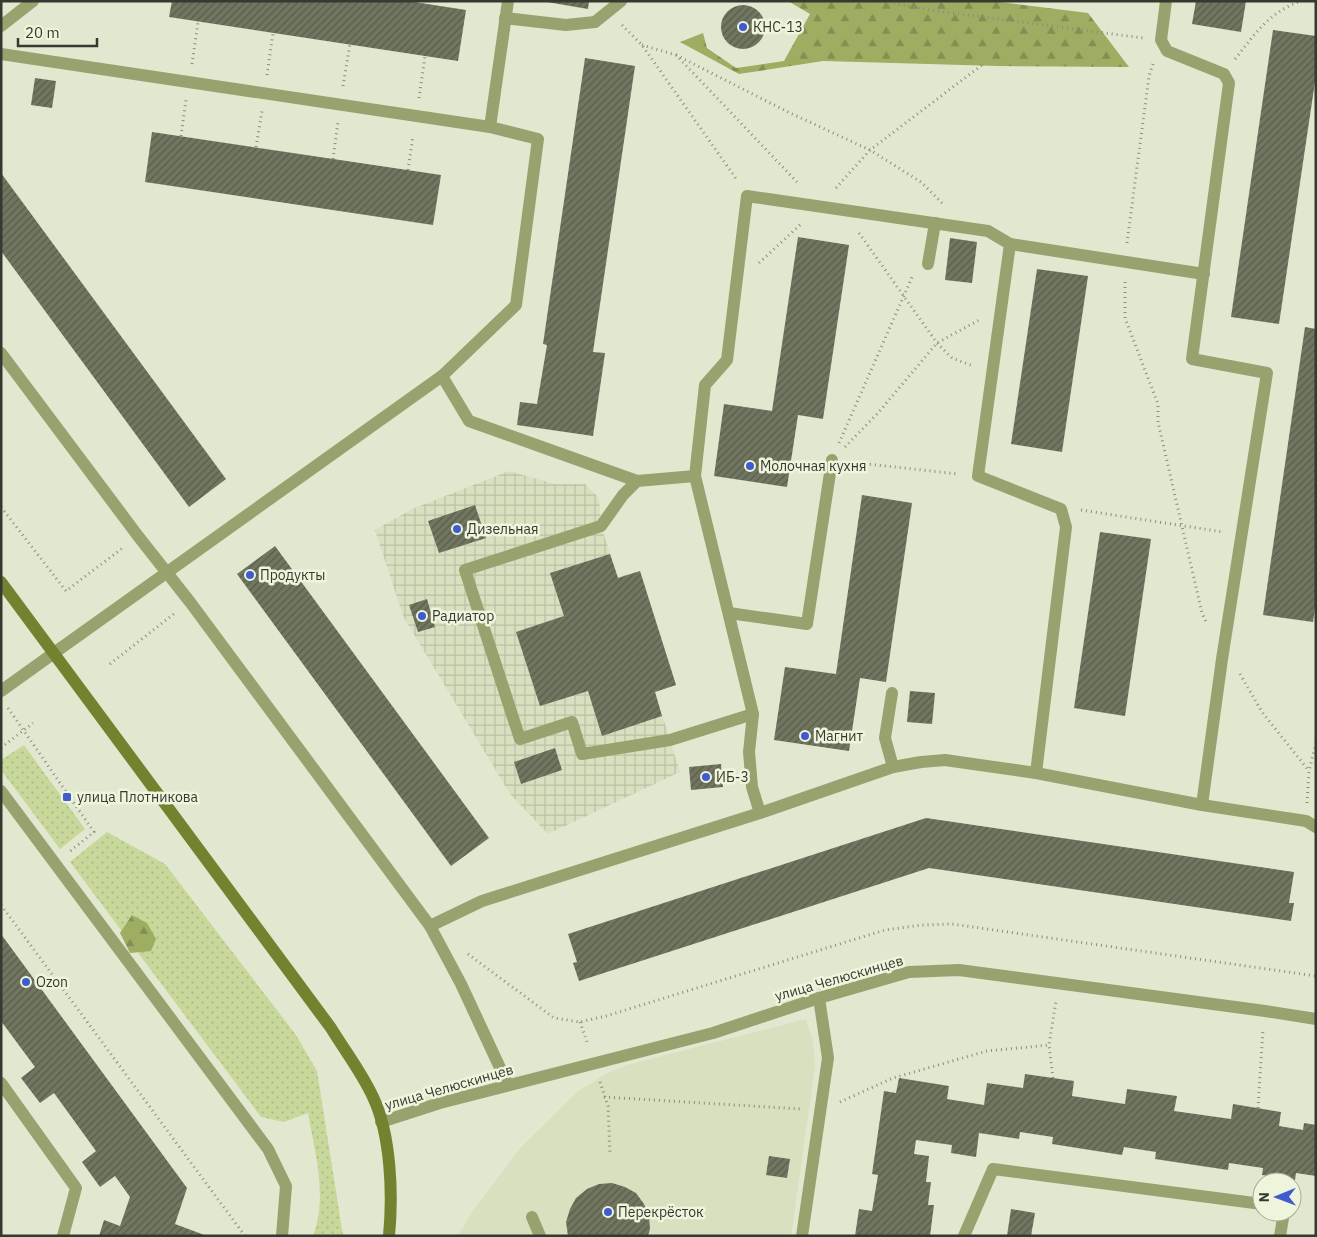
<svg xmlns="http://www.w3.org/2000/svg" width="1317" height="1237" viewBox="0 0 1317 1237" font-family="'IBM Plex Sans',sans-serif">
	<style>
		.built { fill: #d8e0c0 }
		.industrial { fill: url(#industrial-grid) }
		.grass { fill: url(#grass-dots) }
		.forest { fill: url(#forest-firs) }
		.building { fill: url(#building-hatch) }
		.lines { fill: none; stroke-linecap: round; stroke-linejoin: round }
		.path { stroke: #8a8e7e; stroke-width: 3; stroke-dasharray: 1 4; stroke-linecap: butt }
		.lane { stroke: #97a36f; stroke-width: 12 }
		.street { stroke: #97a36f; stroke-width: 12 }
		.secondary { stroke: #72822e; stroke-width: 12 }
		.poi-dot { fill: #405bce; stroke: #eff5dd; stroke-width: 2 }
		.labels { text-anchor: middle; stroke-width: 5; stroke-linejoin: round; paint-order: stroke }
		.poi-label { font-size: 14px; fill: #36392f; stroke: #eff5dd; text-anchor: start }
		.street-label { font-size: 14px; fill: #36392f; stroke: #eff5dd }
	</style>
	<defs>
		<pattern id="industrial-grid" width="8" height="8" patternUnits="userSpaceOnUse" patternTransform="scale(1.25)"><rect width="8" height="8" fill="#d8e0c0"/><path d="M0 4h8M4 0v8" fill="none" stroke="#bac1a5"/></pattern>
		<pattern id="grass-dots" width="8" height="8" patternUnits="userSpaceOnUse" patternTransform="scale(1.25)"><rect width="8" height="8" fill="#c8d79a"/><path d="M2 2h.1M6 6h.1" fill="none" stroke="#acb985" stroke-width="1.8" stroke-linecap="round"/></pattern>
		<pattern id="forest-firs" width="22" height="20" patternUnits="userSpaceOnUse" patternTransform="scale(1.25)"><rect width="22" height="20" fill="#9dae62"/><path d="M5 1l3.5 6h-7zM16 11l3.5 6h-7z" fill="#818f51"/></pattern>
		<pattern id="building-hatch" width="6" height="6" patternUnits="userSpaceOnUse" patternTransform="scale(1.25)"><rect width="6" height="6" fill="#707660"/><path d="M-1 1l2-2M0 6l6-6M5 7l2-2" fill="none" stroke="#585d4c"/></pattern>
	</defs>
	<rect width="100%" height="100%" fill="#e2e8d0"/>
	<polygon class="built" points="806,1019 813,1042 815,1067 791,1236 458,1236 472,1212 521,1147 578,1091 606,1074 627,1065"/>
	<polygon class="industrial" points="509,471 555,484 585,484 599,498 601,526 618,577 640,571 676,685 655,692 680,772 548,834 510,794 403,616 375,530 412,509"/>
	<g class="grass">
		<polygon points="24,745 85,829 60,849 1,770 1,760"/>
		<path d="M107 832 165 864 296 1035 317 1071 343 1236H313C328 1197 315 1153 308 1113L284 1122 261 1117 70 862Z"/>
	</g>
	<g class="forest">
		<polygon points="788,1 992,1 1088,13 1129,67 998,66 823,61 739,74 680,42 703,33 707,48 736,68 784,61 810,14"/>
		<polygon points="132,915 147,923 156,939 151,951 130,953 120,933"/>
	</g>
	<g class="building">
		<polygon points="172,1 408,1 466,10 458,61 169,17"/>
		<polygon points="541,1 589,1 588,9"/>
		<polygon points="1196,1 1246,1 1241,32 1192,24"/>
		<circle cx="743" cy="27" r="22"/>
		<polygon points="1273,30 1316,36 1316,75 1279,324 1231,317"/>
		<polygon points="585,58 635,66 593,352 605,353 593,436 517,425 520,402 537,404 547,345 543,344"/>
		<polygon points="35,78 56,81 52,108 31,105"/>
		<polygon points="152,132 441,175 433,225 145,182"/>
		<polygon points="1,173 226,479 189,507 1,251"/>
		<polygon points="798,237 849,245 823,419 798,415 787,487 714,476 724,404 772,411"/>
		<polygon points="950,238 977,242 972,283 945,280"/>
		<polygon points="1037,269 1088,276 1062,452 1011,444"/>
		<polygon points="1305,327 1316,329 1316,602 1313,622 1263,615"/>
		<polygon points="862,495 912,503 886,682 860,678 849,751 774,740 785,667 836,674"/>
		<polygon points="475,505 486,538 439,553 428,521"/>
		<polygon points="1100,532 1151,539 1125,716 1074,708"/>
		<polygon points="275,546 489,838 451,866 237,574"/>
		<polygon points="610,554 618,578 640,571 676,685 655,692 662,716 602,736 588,691 540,706 516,632 564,616 550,573"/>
		<polygon points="427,599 435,627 418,632 409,605"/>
		<polygon points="910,691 935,693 932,724 907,722"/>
		<polygon points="555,748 562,770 521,784 514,762"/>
		<polygon points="721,764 723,787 691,790 689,767"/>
		<polygon points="926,818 1294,872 1289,903 1294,903 1291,921 929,868 579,981 573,963 577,962 568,934"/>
		<polygon points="1,934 187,1188 175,1224 207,1236 99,1236 104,1220 120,1226 130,1197 115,1176 100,1187 82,1162 96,1151 54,1093 40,1103 21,1078 35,1067 1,1021"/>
		<polygon points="1025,1074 1074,1081 1072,1096 1125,1104 1127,1089 1177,1096 1174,1111 1231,1119 1233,1104 1281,1112 1279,1126 1303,1130 1304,1123 1316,1125 1316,1176 1296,1173 1295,1180 1262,1175 1263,1168 1229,1163 1228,1170 1155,1159 1156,1152 1124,1147 1122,1155 1052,1144 1053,1137 1020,1132 1019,1139 979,1133 976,1157 951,1153 952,1145 916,1140 914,1154 929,1156 926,1182 931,1182 928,1205 934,1205 930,1236 855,1236 859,1209 872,1211 878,1175 872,1174 884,1091 896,1093 899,1078 949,1086 947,1099 984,1105 987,1083 1023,1088"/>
		<polygon points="769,1156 790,1159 787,1178 766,1175"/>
		<polygon points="612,1183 625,1187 636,1193 644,1204 649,1216 650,1229 648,1236 568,1236 566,1222 570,1209 576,1198 587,1189 599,1184"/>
		<polygon points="1011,1209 1035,1213 1031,1236 1007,1236"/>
	</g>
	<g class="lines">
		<g class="path">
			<polyline points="879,1 931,10 1143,38"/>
			<polyline points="622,25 642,45 737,180"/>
			<polyline points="642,45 676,55 797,182"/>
			<polyline points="676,55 788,112 870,150 921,182 943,204"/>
			<path d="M1235 59C1255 34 1269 12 1301 1"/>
			<polyline points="192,64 198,22"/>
			<polyline points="267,75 273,33"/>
			<polyline points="343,86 350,44"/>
			<polyline points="419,98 425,56"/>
			<polyline points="181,136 186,100"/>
			<polyline points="256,147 262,111"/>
			<polyline points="333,159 338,122"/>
			<polyline points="408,170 413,136"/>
			<polyline points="836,188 870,150 982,65"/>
			<polyline points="859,233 937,343 952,358 973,366"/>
			<polyline points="1127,243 1149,76 1153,64"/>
			<polyline points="759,263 802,223"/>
			<polyline points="1125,282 1125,318 1158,404 1158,422 1202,613 1207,624"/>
			<polyline points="839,443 913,275"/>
			<polyline points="845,447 878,413 937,343 981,319"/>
			<polyline points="850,462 958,474"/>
			<polyline points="1,507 66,591 124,547"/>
			<polyline points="1081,510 1223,532"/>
			<polyline points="110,664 175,613"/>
			<polyline points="1240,674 1262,712 1309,771"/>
			<polyline points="8,708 94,832 69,852"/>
			<polyline points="1,748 33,723"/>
			<polyline points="1307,803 1309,771 1316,743"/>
			<polyline points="1,905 245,1236"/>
			<polyline points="468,954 554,1018 580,1022 606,1016 885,930 922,925 952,924 1316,976"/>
			<polyline points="580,1022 587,1042"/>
			<polyline points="1053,1078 1049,1045 1056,1001"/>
			<polyline points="600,1082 608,1106 610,1155"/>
			<polyline points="604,1097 801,1109"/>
			<polyline points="840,1102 893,1078 987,1051 1049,1045"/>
			<polyline points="1258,1108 1263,1029"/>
		</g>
		<g class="lane">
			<polyline points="1166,1 1161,40 1167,51 1224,74 1229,83 1192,359 1267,373 1222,659 1202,805"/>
			<polyline points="505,18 566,25 595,22 621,1"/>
			<polyline points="1,26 33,1"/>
			<polyline points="1,54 490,127"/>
			<polyline points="1010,244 1204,274"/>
			<polyline points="928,264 935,223"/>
			<polyline points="1,353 138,536 190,602 430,926 461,984 508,1085"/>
			<polyline points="442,376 469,421 637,481 695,476"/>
			<polyline points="637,481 623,495 601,526 465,570 520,739 572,722 582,754 670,740 753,714"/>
			<polyline points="729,613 807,624 832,460"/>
			<polyline points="54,653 442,376 516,305 538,139 490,127 508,1"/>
			<polyline points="892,693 885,738 893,767"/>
			<polyline points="1,791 268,1149 286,1186 282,1236"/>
			<polyline points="760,813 752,787 749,752 753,714 695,476 705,385 727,360 747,196 988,231 1010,244 978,476 1061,509 1066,527 1036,773"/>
			<polyline points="430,926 482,901 760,813 893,767 921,762 945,760 1036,773 1202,805 1306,821 1316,827"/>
			<polyline points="1,1083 76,1188 63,1236"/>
			<polyline points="532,1217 540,1236"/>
			<polyline points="802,1236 828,1058 819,998"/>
			<polyline points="964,1236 993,1169 1262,1204"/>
			<polyline points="1280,1236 1284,1212"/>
		</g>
		<g class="street">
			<polyline points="1,691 54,653"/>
			<polyline points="381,1122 440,1103 713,1033 819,998 909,972 959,970 1265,1011 1316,1019"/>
		</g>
		<path class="secondary" d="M1 582 331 1028C345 1051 362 1073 373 1097 391 1135 393 1194 389 1236"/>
	</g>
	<g class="poi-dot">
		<circle cx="743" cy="27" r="5"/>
		<circle cx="750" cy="466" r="5"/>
		<circle cx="457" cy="529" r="5"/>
		<circle cx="250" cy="575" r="5"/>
		<circle cx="422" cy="616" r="5"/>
		<circle cx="805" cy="736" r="5"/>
		<circle cx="706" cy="777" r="5"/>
		<rect x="62" y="792" width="10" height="10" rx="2.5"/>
		<circle cx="26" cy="982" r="5"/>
		<circle cx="608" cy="1212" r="5"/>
	</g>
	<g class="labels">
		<g class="poi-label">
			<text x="753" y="32">КНС-13</text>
			<text x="760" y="471">Молочная кухня</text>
			<text x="467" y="534">Дизельная</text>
			<text x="260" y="580">Продукты</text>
			<text x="432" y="621">Радиатор</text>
			<text x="815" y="741">Магнит</text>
			<text x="716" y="782">ИБ-3</text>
			<text x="77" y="802">улица Плотникова</text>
			<text x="36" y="987">Ozon</text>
			<text x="618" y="1217">Перекрёсток</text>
		</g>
		<g class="street-label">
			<text transform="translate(839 978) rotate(-16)" y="5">улица Челюскинцев</text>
			<text transform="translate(449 1087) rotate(-16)" y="5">улица Челюскинцев</text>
		</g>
	</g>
	<rect width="1317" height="1237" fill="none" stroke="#36392f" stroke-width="5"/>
	<g transform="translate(1277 1197) rotate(269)"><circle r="24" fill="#eff5dd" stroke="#a5aa97"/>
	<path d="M0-4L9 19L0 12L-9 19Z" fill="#405bce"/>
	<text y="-8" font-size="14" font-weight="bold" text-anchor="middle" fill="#36392f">N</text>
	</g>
	<path d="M18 38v8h79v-8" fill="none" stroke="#36392f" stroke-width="2.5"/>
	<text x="25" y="38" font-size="15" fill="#36392f" stroke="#eff5dd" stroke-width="4" paint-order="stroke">20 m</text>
</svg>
